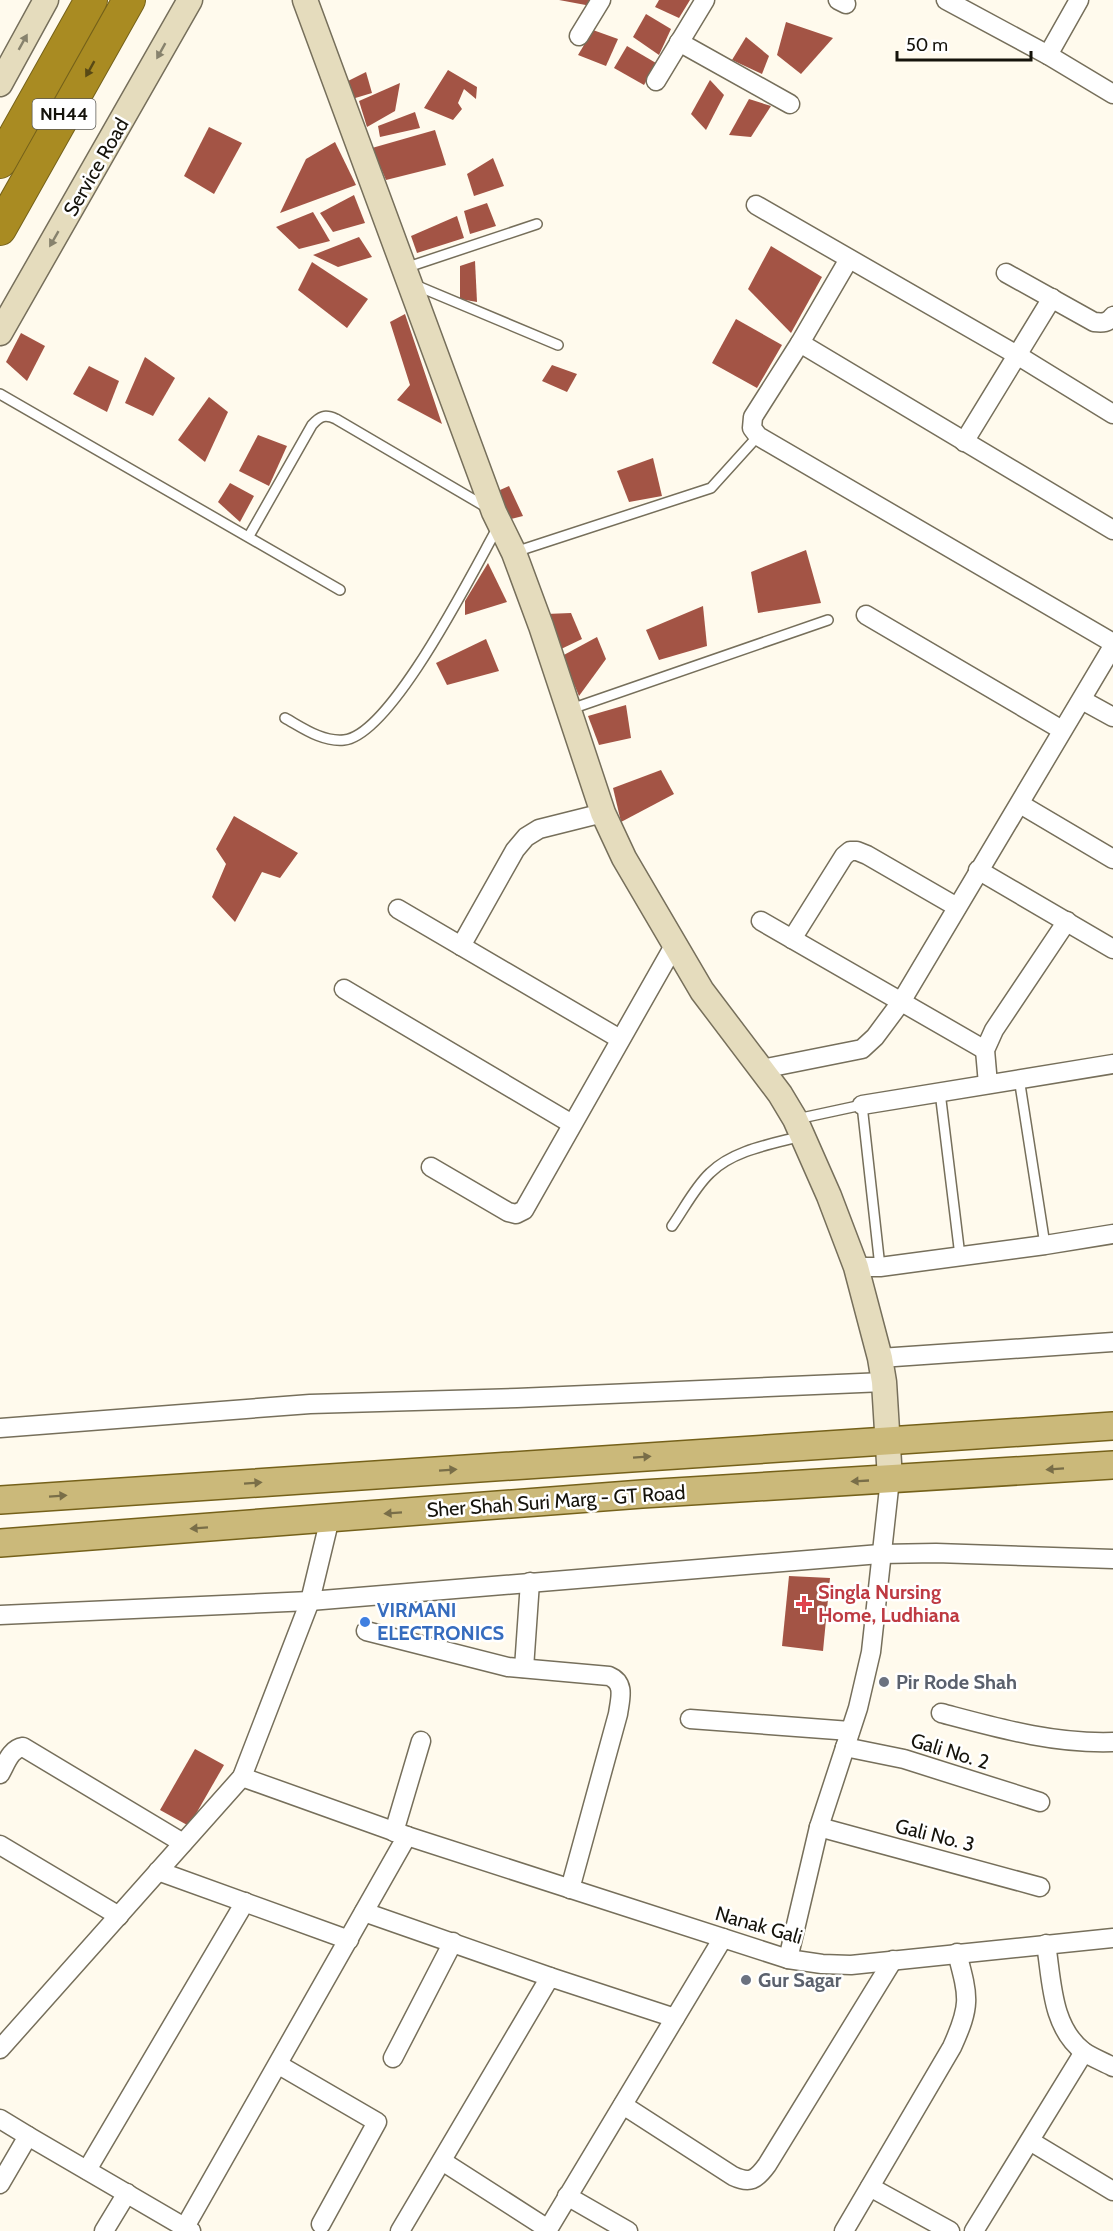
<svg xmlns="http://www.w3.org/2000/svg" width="1113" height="2231" viewBox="0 0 1113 2231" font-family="Cabin,sans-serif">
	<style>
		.building { fill: #a35445 }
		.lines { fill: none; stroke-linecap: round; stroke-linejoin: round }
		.lane-casing { stroke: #766f5b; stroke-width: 12 }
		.street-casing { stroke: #766f5b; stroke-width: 21 }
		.secondary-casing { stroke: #766f5b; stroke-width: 27 }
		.primary-casing { stroke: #75611a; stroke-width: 30 }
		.highway-casing { stroke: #75611a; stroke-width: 34 }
		.lane { stroke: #fff; stroke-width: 9 }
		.street { stroke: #fff; stroke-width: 18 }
		.secondary { stroke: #e5dcbd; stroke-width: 24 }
		.primary { stroke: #cbb97a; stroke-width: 27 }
		.highway { stroke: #a98b22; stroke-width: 32 }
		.oneway { fill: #87826d }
		.oneway2 { fill: #584915 }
		.oneway3 { fill: #796e48 }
		.health-dot { fill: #e0444e; stroke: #fff; stroke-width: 2 }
		.shop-dot { fill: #3f7fe0; stroke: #fff; stroke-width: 2 }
		.worship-dot { fill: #6b7280; stroke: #fff; stroke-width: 2 }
		.labels { text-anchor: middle; stroke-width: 5; stroke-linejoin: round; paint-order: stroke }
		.shield { fill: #fff; stroke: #5b5a54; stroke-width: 1.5 }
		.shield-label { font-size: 18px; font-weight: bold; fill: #15130b }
		.street-label { font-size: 20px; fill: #15130b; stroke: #fff }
		.health-label { font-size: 20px; font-weight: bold; fill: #be3a42; stroke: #fff; text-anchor: start }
		.shop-label { font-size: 20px; font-weight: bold; fill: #366cbe; stroke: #fff; text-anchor: start }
		.worship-label { font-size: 20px; font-weight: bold; fill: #5b616d; stroke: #fff; text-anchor: start }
	</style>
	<rect width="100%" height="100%" fill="#fffaed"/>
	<g class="building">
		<polygon points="559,0 593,0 591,6"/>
		<polygon points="659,0 690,0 679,18 655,7"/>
		<polygon points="646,14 671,29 659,55 633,37"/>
		<polygon points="786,22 833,38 801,74 777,55"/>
		<polygon points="593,30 618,39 606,66 578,55"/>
		<polygon points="746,37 769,56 762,74 732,60"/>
		<polygon points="627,46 656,63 644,85 614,68"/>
		<polygon points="448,70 477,87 476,99 464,89 458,103 462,109 453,120 424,108"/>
		<polygon points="366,72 372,93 352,99 342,84"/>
		<polygon points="710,80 724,95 706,130 691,114"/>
		<polygon points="400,83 395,111 367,127 359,101"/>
		<polygon points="749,99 771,106 751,137 729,135"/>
		<polygon points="415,112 420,128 380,137 378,126"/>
		<polygon points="209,127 242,143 214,194 184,176"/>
		<polygon points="435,130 446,165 386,180 372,148"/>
		<polygon points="335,142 356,185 280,213 306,159"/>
		<polygon points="493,158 504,186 474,196 467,174"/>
		<polygon points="354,195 365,223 333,232 320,213"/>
		<polygon points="487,203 496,226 470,234 464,211"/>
		<polygon points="313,212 330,241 299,249 276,227"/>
		<polygon points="457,216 464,238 417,253 411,236"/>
		<polygon points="359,237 372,257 338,267 313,255"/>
		<polygon points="771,246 822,277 791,333 748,289"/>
		<polygon points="475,261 477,302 460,299 460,266"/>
		<polygon points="312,262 368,299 347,328 298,290"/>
		<polygon points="405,314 442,424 397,400 410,385 390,322"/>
		<polygon points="736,319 782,345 757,388 712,363"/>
		<polygon points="21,333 45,346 27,381 6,362"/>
		<polygon points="145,357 175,378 153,416 125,403"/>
		<polygon points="552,365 577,374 567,392 542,381"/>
		<polygon points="89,366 119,381 107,412 73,394"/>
		<polygon points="209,397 228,412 205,462 178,440"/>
		<polygon points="258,435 287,446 269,486 239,471"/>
		<polygon points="653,458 662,496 629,502 617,471"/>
		<polygon points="230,483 254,496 240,522 218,502"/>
		<polygon points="509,486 523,516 507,520 500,490"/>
		<polygon points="806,550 821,603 758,613 751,572"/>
		<polygon points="488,563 507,602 465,615 465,601"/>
		<polygon points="703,606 707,646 659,660 646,630"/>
		<polygon points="571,613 582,639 559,650 546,614"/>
		<polygon points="597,637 606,659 579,696 562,656"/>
		<polygon points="486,639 499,671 447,685 436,663"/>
		<polygon points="626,705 631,738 599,745 588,716"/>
		<polygon points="661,770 674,794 621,822 613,788"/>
		<polygon points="234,816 298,853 280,878 262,872 235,922 212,897 226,864 216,849"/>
		<polygon points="789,1576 830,1578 823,1651 782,1646"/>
		<polygon points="195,1749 224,1765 189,1826 160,1810"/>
	</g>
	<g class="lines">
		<defs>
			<g id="lane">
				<polyline points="405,268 537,224"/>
				<polyline points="415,285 558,345"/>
				<polyline points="0,394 340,590"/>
				<path d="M249 536 312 425C320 416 325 414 336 419L486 507"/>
				<polyline points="515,552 711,488 758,436"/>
				<polyline points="571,709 828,620"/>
				<path d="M285 718C303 728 322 742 344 740 392 735 474 569 499 525"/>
				<polyline points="1019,1078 1045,1245"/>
				<polyline points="940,1092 960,1256"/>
				<polyline points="797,1119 862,1105 880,1267"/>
				<path d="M672 1226C684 1209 695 1187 710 1173 733 1150 772 1144 802 1136"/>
			</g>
			<g id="street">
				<polyline points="838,0 846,4"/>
				<polyline points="946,0 1048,55 1113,94"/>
				<polyline points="579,36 601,0"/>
				<polyline points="679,42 790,104"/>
				<polyline points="1048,55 1079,0"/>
				<polyline points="656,81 705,0"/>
				<polyline points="756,205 1017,355 1113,414"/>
				<path d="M1006 273 1094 322C1103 323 1108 323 1113 316"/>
				<polyline points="800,343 849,259"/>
				<polyline points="964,442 1052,298"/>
				<polyline points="1113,530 800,343 753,417 752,428 758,436 1113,643"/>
				<polyline points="866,615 1062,730"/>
				<polyline points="1082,700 1113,717"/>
				<polyline points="1020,804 1113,859"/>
				<polyline points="978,870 1113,949"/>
				<polyline points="398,909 620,1039"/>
				<polyline points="761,921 985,1050"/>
				<polyline points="792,939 844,856 850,851 857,851 867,855 957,907"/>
				<polyline points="461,946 515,850 526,837 539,829 603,813"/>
				<polyline points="344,989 572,1124"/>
				<polyline points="762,1069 862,1049 875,1037 901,1002 1113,646"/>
				<polyline points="988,1084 985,1050 994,1030 1067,921"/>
				<polyline points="862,1105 1113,1064"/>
				<polyline points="431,1167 508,1212 516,1214 524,1210 675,944"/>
				<polyline points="856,1267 880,1267 1045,1245 1113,1234"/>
				<polyline points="880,1358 1113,1342"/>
				<polyline points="0,1428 310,1404 517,1398 884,1382"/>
				<polyline points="0,1615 310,1601 880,1554 936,1553 1113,1559"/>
				<path d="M366 1631 508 1667 609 1676C626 1683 620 1699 618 1714L570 1889"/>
				<polyline points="524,1668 530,1582"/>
				<path d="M941 1713C998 1728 1053 1744 1113 1742"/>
				<polyline points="690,1719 850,1731"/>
				<polyline points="845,1747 904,1759 1040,1802"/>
				<path d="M0 1774C6 1764 10 1749 23 1747L183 1843"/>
				<polyline points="819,1827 1040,1887"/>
				<polyline points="394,1832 421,1741"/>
				<polyline points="407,1836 788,1959 822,1964 851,1965 1113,1938"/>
				<polyline points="0,1845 119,1916"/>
				<polyline points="158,1871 349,1940"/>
				<polyline points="364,1912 550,1977"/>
				<path d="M1046 1944C1052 1981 1051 2027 1084 2052 1093 2058 1104 2062 1113 2067"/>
				<polyline points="788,1959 819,1827 858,1708 871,1652 890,1479"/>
				<polyline points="0,2049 242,1777 310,1601 330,1518"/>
				<polyline points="393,2058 453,1942"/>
				<polyline points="279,2065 377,2122 321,2224"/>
				<path d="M623 2105 733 2176C750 2184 756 2180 767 2165L893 1960"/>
				<polyline points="0,2119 28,2136 0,2184"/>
				<polyline points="28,2136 191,2231"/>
				<polyline points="1030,2141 1113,2191"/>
				<polyline points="442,2161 548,2229"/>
				<polyline points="87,2170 245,1902"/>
				<polyline points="870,2187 950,2231"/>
				<polyline points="567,2196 628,2231"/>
				<polyline points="185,2227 407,1836 242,1777"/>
				<polyline points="104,2231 127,2193"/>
				<polyline points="400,2231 550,1977 675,2018"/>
				<polyline points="547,2231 723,1938"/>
				<path d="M844 2231 952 2047C971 2005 969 1998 957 1953"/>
				<polyline points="974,2231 1084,2052"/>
			</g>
			<g id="secondary">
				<polyline points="305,0 494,512 514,553 541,626 603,813 624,858 702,991 780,1094 795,1119 829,1196 856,1267 880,1358 884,1382 890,1479"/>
				<polyline points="0,84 46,0"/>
				<polyline points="0,333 190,0"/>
			</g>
			<g id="primary">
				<polyline points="0,1500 1113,1426"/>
				<polyline points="0,1543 642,1494 1113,1465"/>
			</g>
			<g id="highway">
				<polyline points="0,162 91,0"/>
				<polyline points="0,229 129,0"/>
			</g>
		</defs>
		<use href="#lane" class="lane-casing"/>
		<use href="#street" class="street-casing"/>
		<use href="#secondary" class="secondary-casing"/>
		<use href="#primary" class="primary-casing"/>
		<use href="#highway" class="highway-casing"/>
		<use href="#lane" class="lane"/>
		<use href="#street" class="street"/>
		<use href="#secondary" class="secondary"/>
		<use href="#primary" class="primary"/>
		<use href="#highway" class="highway"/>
	</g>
	<defs><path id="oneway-solid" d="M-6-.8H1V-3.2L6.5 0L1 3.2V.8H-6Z" transform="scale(1.5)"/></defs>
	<g class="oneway">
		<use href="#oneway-solid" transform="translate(23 42) rotate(-61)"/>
		<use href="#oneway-solid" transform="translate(161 51) rotate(119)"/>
		<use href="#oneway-solid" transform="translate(54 239) rotate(120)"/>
	</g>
	<use class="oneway2" href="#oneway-solid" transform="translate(90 69) rotate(119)"/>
	<g class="oneway3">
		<use href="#oneway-solid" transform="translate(642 1457) rotate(-4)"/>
		<use href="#oneway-solid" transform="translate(1055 1469) rotate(176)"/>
		<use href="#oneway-solid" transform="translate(448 1470) rotate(-4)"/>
		<use href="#oneway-solid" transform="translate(860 1481) rotate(177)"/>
		<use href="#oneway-solid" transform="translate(253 1483) rotate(-4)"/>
		<use href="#oneway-solid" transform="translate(58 1496) rotate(-4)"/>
		<use href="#oneway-solid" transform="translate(393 1513) rotate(176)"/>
		<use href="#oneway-solid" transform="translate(199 1528) rotate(176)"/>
	</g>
	<path class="health-dot" d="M801 1595h6v6h6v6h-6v6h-6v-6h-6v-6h6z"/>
	<circle class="shop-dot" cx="365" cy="1622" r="6"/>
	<g class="worship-dot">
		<circle cx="884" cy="1682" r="6"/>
		<circle cx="746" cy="1980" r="6"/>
	</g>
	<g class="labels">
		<rect class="shield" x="32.5" y="99" width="63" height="30" rx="4.5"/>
		<g class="shield-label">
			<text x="64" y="120">NH44</text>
		</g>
		<g class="street-label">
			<text transform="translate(96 167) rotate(-60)" y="7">Service Road</text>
			<text transform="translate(556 1501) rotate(-4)" y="7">Sher Shah Suri Marg - GT Road</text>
			<text transform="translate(950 1751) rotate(17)" y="7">Gali No. 2</text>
			<text transform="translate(935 1835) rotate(14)" y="7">Gali No. 3</text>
			<text transform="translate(759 1925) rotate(16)" y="7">Nanak Gali</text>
		</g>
		<g class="health-label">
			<text x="818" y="1599">Singla Nursing<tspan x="818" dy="23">Home, Ludhiana</tspan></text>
		</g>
		<g class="shop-label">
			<text x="377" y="1617">VIRMANI<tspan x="377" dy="23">ELECTRONICS</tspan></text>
		</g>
		<g class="worship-label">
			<text x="896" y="1689">Pir Rode Shah</text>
			<text x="758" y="1987">Gur Sagar</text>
		</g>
	</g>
	<path d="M897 51v9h134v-9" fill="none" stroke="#15130b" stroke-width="3"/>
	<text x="906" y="51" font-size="18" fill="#15130b" stroke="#ffffff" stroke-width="4.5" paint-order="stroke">50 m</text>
</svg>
